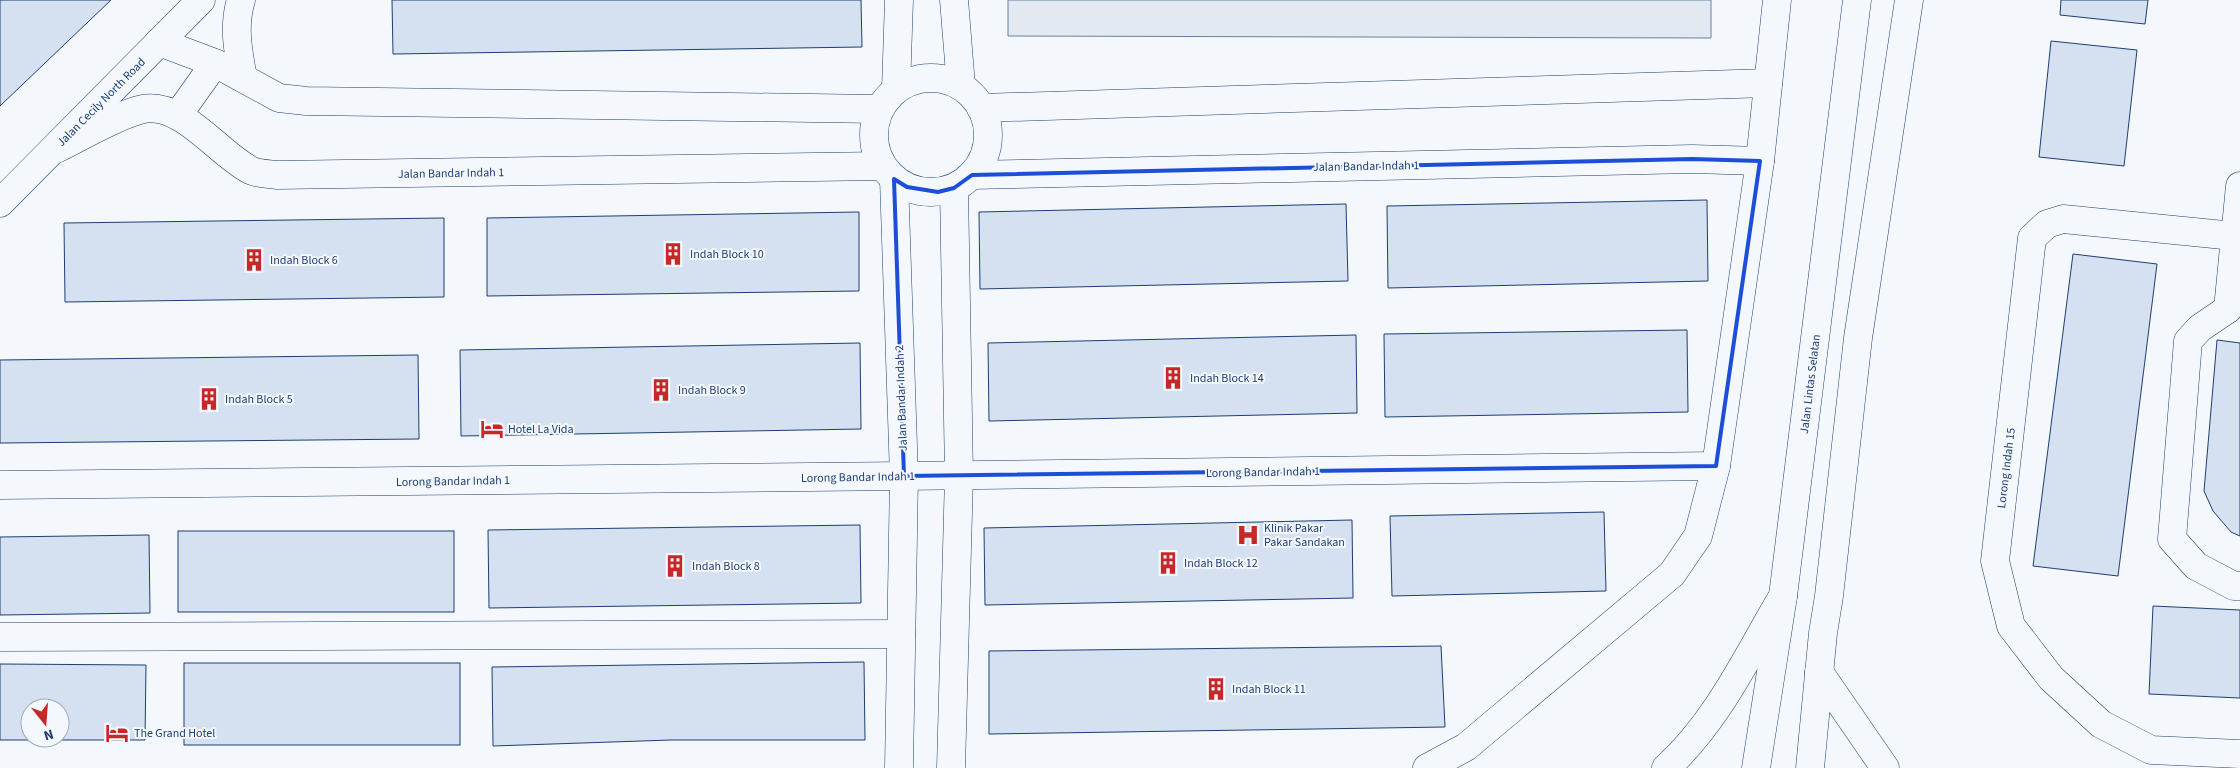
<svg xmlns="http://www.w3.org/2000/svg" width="2240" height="768" viewBox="0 0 2240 768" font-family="'Source Sans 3',sans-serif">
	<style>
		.green { fill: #e3e9f0; stroke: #687fa3 }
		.building { fill: #d5e0f0; stroke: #1d3f73; fill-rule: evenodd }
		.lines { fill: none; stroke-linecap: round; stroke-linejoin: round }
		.minor-casing { stroke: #1d3f73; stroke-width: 29 }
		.major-casing { stroke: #1d3f73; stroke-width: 29 }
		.highway-casing { stroke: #1d3f73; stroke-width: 29 }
		.minor { stroke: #f4f7fb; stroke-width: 28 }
		.major { stroke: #f4f7fb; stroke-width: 28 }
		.highway { stroke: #f4f7fb; stroke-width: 28 }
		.marked { fill: none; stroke: #1d4ed8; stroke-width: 4; stroke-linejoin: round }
		.labels { text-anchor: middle; stroke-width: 4; stroke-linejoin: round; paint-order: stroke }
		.street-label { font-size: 12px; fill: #1d3f73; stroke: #f4f7fb }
		.poi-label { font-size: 12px; fill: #1d3f73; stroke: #f4f7fb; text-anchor: start }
	</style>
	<rect width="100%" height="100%" fill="#f4f7fb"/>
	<polygon class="green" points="1008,0 1711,0 1711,38 1008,36"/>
	<g class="building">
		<polygon points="0,0 111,0 0,106"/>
		<polygon points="392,0 861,0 862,47 393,54"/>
		<polygon points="2061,0 2148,0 2145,24 2060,15"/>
		<polygon points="2051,41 2137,50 2124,166 2039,157"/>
		<polygon points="1707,200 1708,281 1388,288 1387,206"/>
		<polygon points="1346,204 1348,281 980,289 979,212"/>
		<polygon points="859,212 859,291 487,296 487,218"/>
		<polygon points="444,218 444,297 65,302 64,223"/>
		<polygon points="2073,254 2157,264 2118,576 2033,566"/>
		<polygon points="1687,330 1688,412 1385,417 1384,334"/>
		<polygon points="1356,335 1357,413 989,421 988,343"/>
		<polygon points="2217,340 2240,343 2240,536 2231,532 2213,511 2204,491"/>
		<polygon points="860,343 861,429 461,436 460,350"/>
		<polygon points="418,355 419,439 0,443 0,360"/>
		<polygon points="1604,512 1606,591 1392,596 1390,516"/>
		<polygon points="1352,520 1353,598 985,605 984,528"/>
		<polygon points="860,525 861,603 489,608 488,530"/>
		<rect x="178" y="531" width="276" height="81"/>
		<polygon points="149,535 150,613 0,615 0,537"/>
		<polygon points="2153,606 2240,610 2240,698 2149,694"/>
		<polygon points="1441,646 1445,727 989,734 989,651"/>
		<polygon points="864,662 865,740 671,740 493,746 492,667"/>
		<rect x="184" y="663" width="276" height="82"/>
		<path d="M0 664 146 665 145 740H0ZM30 708H60V738H30Z"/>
	</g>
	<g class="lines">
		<defs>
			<g id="minor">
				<polyline points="954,0 961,86"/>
				<polyline points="159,42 215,63 279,98 306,101 879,109"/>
				<circle cx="931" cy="135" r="57"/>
				<polyline points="896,89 899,0"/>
				<polyline points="981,108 1768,83"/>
				<polyline points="178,115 215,63"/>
				<path d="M56 149C79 138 119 114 143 109 181 101 218 153 250 170 258 174 269 174 277 175L882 166"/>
				<polyline points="972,175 1692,159 1760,161"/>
				<polyline points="894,179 904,476 899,768"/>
				<polyline points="2234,236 2063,219 2047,224 2032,238 1995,561 2011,626 2051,678 2101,724 2151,750 2240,754"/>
				<polyline points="2228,309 2200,328 2188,341 2172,539 2196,566 2234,586 2240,586"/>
				<polyline points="2228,309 2240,186"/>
				<polyline points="0,485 904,476 1716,466"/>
				<polyline points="0,637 901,634"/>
				<polyline points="951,768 959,476 954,188"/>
				<polyline points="1427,768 1466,747 1672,574 1698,536 1716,466 1760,161 1777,0"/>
			</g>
			<g id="major">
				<path d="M241 0C233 26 238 51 243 78"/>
				<polyline points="0,203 201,0"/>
				<polyline points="1756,768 1783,596 1857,0"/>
				<polyline points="1810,768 1823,633 1829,596 1858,338 1909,0"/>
			</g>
			<g id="highway">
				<polyline points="1819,672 1885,768"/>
				<path d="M1666 768C1717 722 1748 655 1783 596"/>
			</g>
		</defs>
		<use href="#minor" class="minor-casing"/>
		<use href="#major" class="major-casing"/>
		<use href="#highway" class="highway-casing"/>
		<use href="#minor" class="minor"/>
		<use href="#major" class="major"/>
		<use href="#highway" class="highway"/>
	</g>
	<path class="marked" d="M1692 159 1760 161 1716 466 904 476 894 179 907 187 938 192 954 188 972 175Z"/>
	<defs>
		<symbol id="building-bare" viewBox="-9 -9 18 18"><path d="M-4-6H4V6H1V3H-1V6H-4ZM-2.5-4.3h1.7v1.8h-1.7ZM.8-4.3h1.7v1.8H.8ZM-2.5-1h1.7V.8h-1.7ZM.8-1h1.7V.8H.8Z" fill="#c62828" stroke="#f4f7fb" stroke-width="2.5" paint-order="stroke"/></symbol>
		<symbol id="hotel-bare" viewBox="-9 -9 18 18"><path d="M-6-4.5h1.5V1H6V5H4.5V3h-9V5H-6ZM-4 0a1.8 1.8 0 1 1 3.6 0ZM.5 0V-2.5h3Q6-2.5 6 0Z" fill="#c62828" stroke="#f4f7fb" stroke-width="2.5" paint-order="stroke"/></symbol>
		<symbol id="hospital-bare" viewBox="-9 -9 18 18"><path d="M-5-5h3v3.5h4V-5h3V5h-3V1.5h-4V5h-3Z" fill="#c62828" stroke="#f4f7fb" stroke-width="2.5" paint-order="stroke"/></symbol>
	</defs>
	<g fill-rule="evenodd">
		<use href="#building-bare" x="657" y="238" width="32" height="32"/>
		<use href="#building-bare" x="238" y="244" width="32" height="32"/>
		<use href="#building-bare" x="1157" y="362" width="32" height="32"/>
		<use href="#building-bare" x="645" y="374" width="32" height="32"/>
		<use href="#building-bare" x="193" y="383" width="32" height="32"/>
		<use href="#hotel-bare" x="476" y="413" width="32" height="32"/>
		<use href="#hospital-bare" x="1232" y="519" width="32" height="32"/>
		<use href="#building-bare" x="1152" y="547" width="32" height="32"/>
		<use href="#building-bare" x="659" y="550" width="32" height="32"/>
		<use href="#building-bare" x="1200" y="673" width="32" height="32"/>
		<use href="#hotel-bare" x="101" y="717" width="32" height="32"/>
	</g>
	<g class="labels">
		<g class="street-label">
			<text transform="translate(101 102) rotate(-45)" y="4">Jalan Cecily North Road</text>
			<text transform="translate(1366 166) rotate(-1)" y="4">Jalan Bandar Indah 1</text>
			<text transform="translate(451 173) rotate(-1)" y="4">Jalan Bandar Indah 1</text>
			<text transform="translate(1810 384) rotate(-83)" y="4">Jalan Lintas Selatan</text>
			<text transform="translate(901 398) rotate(-92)" y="4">Jalan Bandar Indah 2</text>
			<text transform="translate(2006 468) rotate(-83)" y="4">Lorong Indah 15</text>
			<text transform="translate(1263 472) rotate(-1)" y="4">Lorong Bandar Indah 1</text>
			<text transform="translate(858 477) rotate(-1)" y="4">Lorong Bandar Indah 1</text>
			<text transform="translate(453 481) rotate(-1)" y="4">Lorong Bandar Indah 1</text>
		</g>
		<g class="poi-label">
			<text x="690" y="258">Indah Block 10</text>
			<text x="270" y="264">Indah Block 6</text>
			<text x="1190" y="382">Indah Block 14</text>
			<text x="678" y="394">Indah Block 9</text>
			<text x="225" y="403">Indah Block 5</text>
			<text x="508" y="433">Hotel La Vida</text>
			<text x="1264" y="532">Klinik Pakar<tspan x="1264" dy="14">Pakar Sandakan</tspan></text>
			<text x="1184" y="567">Indah Block 12</text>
			<text x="692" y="570">Indah Block 8</text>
			<text x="1232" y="693">Indah Block 11</text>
			<text x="134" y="737">The Grand Hotel</text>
		</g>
	</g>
	<g transform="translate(45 723) rotate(163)"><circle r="24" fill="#f4f7fb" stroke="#9eadc5"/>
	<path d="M0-4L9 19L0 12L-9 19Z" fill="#c62828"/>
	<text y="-8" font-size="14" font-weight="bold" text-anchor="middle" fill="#1d3f73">N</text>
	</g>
</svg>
